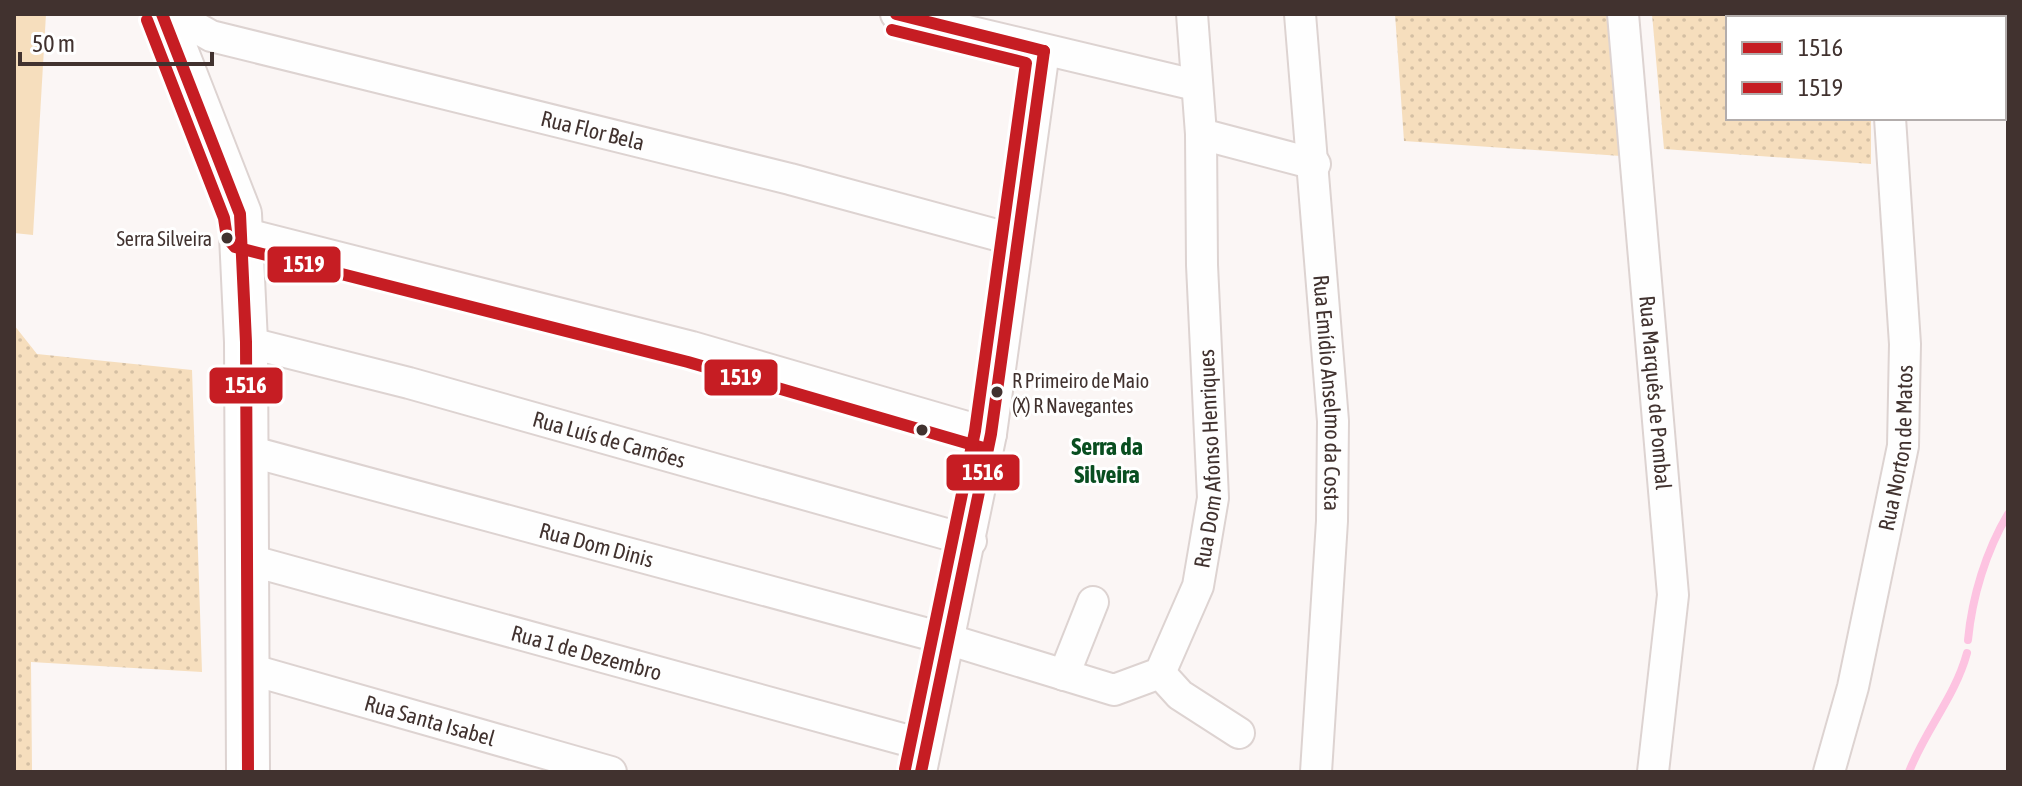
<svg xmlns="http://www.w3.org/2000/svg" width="2022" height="786" viewBox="0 0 2022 786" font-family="'Asap Condensed',sans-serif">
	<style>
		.green { fill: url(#green-dots) }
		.pitch { fill: #f6debd }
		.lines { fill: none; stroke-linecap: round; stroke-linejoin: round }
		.stream { stroke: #fdc3e1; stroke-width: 8 }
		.street-casing { stroke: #ddd3d1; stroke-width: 34 }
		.secondary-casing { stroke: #ddd3d1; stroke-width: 46 }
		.street { stroke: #fefefe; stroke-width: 30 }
		.secondary { stroke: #fefefe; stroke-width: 42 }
		.bus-1-casing { stroke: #fff; stroke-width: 18 }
		.bus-2-casing { stroke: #fff; stroke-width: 18 }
		.bus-1 { stroke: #c61d23; stroke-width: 12 }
		.bus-2 { stroke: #c61d23; stroke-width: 12 }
		.bus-dot { fill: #41322f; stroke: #fff; stroke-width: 3 }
		.labels { text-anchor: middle; stroke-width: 6; stroke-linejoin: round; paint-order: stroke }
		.bus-label { font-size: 20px; fill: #41322f; stroke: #fff; text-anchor: end }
		.street-label { font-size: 22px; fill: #41322f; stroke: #fff }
		.neighbourhood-label { font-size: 24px; font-weight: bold; fill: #094e20; stroke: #fff }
		.line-badge { stroke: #fff; stroke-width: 3 }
		.badge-label { font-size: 22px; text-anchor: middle; font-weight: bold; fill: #fff }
	</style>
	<defs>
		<pattern id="green-dots" width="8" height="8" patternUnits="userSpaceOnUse" patternTransform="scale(2)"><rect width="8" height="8" fill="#f6debd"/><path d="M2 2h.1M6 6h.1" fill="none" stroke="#d4bfa3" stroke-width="1.8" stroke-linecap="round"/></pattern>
	</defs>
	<rect width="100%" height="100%" fill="#fbf6f5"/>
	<g class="green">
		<polygon points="1395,14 1607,14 1621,156 1404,141"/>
		<polygon points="1652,14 1859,14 1860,18 1728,18 1728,118 1871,118 1871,164 1664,149"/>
		<polygon points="14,325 37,354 192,370 202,672 31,662 32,770 40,772 14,772"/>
	</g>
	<polygon class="pitch" points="14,14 46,14 33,235 14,233"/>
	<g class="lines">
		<g class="stream">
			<path d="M1968 640C1972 597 1986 551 2008 514"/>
			<path d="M1909 772C1925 730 1955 697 1967 653"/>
		</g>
		<defs>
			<g id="street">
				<path id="s1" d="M172 14 211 36 790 179 1015 240"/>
				<polyline points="896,14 1195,85"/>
				<path id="s2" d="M1300 14 1333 421 1332 521 1316 772"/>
				<path id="s3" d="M1623 14 1673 595 1653 772"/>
				<polyline points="1875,14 1876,18"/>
				<polyline points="1201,134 1315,164"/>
				<polyline points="242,233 692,347 991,434"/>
				<path id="s4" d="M246 342 409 383 971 541"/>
				<path id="s5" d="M245 450 950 640 1114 690 1160 673 1198 586 1213 498 1202 265 1201 134 1192 14"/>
				<path id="s6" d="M249 560 924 745"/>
				<path id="s7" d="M249 669 611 772"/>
				<polyline points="1160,673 1180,695 1239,733"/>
				<polyline points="1064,675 1093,602"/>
				<polyline points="921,772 991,434 1044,51"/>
				<path id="s8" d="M1829 772 1853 687 1903 446 1905 344 1890 118"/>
			</g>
			<polyline id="secondary" points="162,14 240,214 246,342 248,772"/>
		</defs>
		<use href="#street" class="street-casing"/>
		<use href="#secondary" class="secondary-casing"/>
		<use href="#street" class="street"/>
		<use href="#secondary" class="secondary"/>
		<defs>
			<g id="bus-1">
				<polyline points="162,14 240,214 246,342 248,772"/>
				<polyline points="896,14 1044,51"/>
				<polyline points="921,772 991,434 1044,51"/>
			</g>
			<g id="bus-2">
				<polyline points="147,20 224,218 227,238 235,247 688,362 987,449"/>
				<polyline points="892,30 1026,63 975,431 905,769"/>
			</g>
		</defs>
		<use href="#bus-1" class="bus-1-casing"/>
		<use href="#bus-2" class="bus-2-casing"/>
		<use href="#bus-1" class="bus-1"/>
		<use href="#bus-2" class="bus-2"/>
	</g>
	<g class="bus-dot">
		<circle cx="227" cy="238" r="7"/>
		<circle cx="997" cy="392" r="7"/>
		<circle cx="922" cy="430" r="7"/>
	</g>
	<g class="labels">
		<g class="bus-label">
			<text x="212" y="246">Serra Silveira</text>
			<text x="1012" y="388" text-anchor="start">R Primeiro de Maio<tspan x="1012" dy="25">(X) R Navegantes</tspan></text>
		</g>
		<g class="street-label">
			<text dy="8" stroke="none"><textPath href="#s1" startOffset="438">Rua Flor Bela</textPath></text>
			<text dy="8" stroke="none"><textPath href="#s2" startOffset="380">Rua Emídio Anselmo da Costa</textPath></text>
			<text dy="8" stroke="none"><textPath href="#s3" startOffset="380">Rua Marquês de Pombal</textPath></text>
			<text dy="8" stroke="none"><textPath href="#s4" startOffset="376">Rua Luís de Camões</textPath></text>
			<text dy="8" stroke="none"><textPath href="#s8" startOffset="332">Rua Norton de Matos</textPath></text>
			<text dy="8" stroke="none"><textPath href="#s5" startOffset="1174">Rua Dom Afonso Henriques</textPath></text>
			<text dy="8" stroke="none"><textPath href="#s5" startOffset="364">Rua Dom Dinis</textPath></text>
			<text dy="8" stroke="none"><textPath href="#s6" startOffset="350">Rua 1 de Dezembro</textPath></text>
			<text dy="8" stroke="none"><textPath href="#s7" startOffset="188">Rua Santa Isabel</textPath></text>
		</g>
		<g class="neighbourhood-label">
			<text x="1107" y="455">Serra da<tspan x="1107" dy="28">Silveira</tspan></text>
		</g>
	</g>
	<g class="line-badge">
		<rect x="266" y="245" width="76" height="39" rx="8" fill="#c61d23"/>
		<rect x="703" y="358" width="76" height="39" rx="8" fill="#c61d23"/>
		<rect x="208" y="366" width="76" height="39" rx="8" fill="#c61d23"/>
		<rect x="945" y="453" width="76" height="39" rx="8" fill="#c61d23"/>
	</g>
	<g class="badge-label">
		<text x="304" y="272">1519</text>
		<text x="741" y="385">1519</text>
		<text x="246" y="393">1516</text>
		<text x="983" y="480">1516</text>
	</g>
	<rect width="2022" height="786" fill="none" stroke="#41322f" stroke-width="32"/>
	<rect x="1726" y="16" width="280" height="104" fill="#ffffff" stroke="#b3adac" stroke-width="2"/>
	<rect x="1742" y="42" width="40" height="12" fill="#c61d23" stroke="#b3adac" stroke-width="2"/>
	<text x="1798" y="56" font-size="24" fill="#41322f">1516</text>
	<rect x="1742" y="82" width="40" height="12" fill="#c61d23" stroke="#b3adac" stroke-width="2"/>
	<text x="1798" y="96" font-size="24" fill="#41322f">1519</text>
	<path d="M20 52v12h192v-12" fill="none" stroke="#41322f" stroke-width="4"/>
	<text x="32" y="52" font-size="24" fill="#41322f" stroke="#ffffff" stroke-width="6" paint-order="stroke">50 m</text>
</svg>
